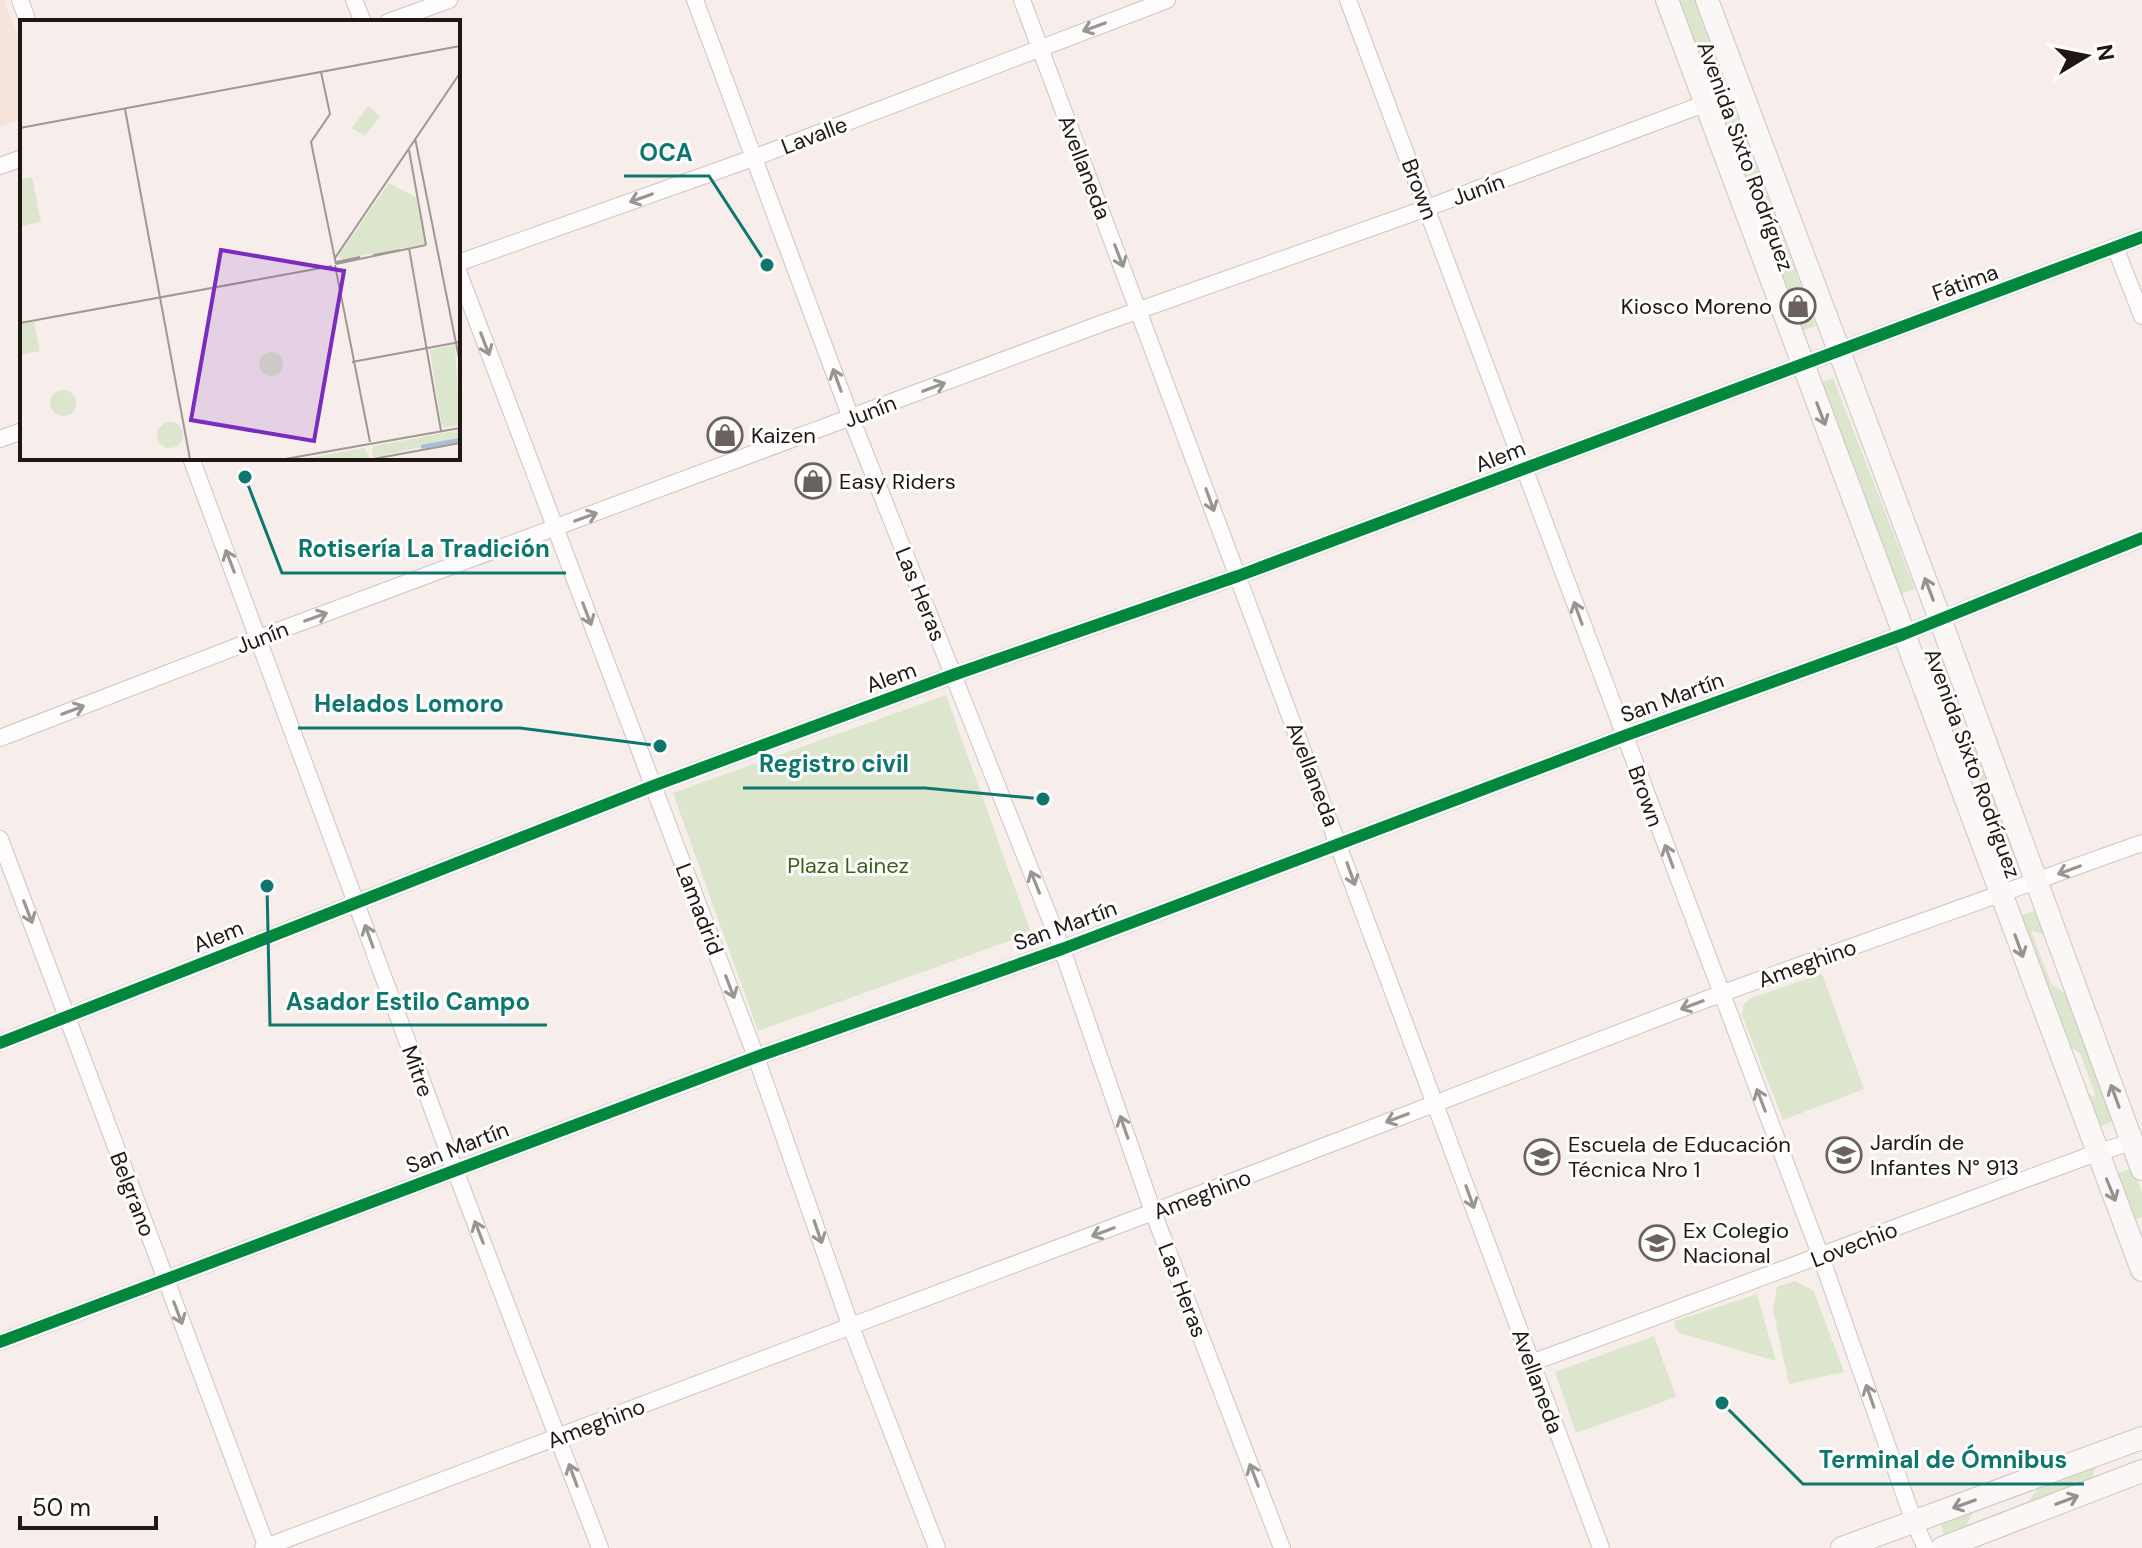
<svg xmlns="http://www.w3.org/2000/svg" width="2142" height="1548" viewBox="0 0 2142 1548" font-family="'DM Sans',sans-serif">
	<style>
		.built { fill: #f6e3db }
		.green { fill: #dce6cc }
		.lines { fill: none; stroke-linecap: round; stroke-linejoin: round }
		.minor-casing { stroke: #cdc5c1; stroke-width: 18 }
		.secondary-casing { stroke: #cdc5c1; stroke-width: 24 }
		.minor { stroke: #fefcfc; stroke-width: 16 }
		.secondary { stroke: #faf7f6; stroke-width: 22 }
		.cycleway-casing { stroke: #fff; stroke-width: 17 }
		.cycleway { stroke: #00873e; stroke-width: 12 }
		.oneway { stroke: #9a9593 }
		.oneway2 { stroke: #98928f }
		.labels { text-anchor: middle; stroke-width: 6; stroke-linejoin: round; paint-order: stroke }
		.street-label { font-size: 22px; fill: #201712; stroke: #fff }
		.poi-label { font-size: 22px; fill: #201712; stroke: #fff; text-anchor: start }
		.park-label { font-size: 22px; fill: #3a5e1a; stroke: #fff }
		.inset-river { fill: none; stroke: #a6bedb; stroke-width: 4 }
		.inset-road { fill: none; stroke: #a19894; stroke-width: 2 }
		.view { fill: #7b2cbf; fill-opacity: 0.15; stroke: #7b2cbf; stroke-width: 4 }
		.inset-edge { fill: none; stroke: #201712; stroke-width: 4 }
		.leader { fill: none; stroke: #0f766e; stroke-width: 3 }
		.callout-dot { fill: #0f766e; stroke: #fff; stroke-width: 3 }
		.callout-label { font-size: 24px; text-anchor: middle; font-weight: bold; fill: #0f766e; stroke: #fff; stroke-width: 6; stroke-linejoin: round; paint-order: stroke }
	</style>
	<rect width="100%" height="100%" fill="#f7eeeb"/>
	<polygon class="built" points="0,0 4,0 22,48 22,118 0,127"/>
	<g class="green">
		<polygon points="1675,0 1696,0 1719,60 1701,66"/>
		<polygon points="1738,117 1816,326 1797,332 1720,123"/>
		<polygon points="1833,378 1915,589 1897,596 1816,385"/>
		<polygon points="1940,651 1950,677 1934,672 1954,725 1971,735 2016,854 1995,860 1983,829 1999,834 1977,774 1960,768 1919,658"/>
		<polygon points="946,695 1031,933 758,1031 673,793"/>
		<polygon points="2037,910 2046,936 2031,930 2051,984 2068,995 2115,1121 2095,1128 2081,1091 2096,1097 2080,1053 2063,1043 2016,917"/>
		<polygon points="1822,974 1864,1089 1783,1120 1742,1015 1744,1004 1751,998"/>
		<polygon points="2133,1168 2142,1193 2142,1217 2130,1222 2113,1175"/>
		<polygon points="1795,1281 1814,1291 1844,1372 1789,1384 1773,1309 1777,1287"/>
		<polygon points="1757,1294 1776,1361 1679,1333 1674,1326 1675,1321"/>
		<polygon points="1654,1336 1676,1397 1576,1433 1555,1372"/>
		<polygon points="2142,1449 2097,1466 2089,1484 1945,1538 1940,1521 1975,1508 1966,1525 2029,1501 2042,1482"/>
	</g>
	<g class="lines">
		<defs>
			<g id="minor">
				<polyline points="20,0 28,22"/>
				<polyline points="354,0 363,22"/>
				<polyline points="695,0 851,418 1062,949 1153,1212 1282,1548"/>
				<polyline points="1022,0 1601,1548"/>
				<polyline points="1348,0 1821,1257 1914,1522 1926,1548"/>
				<polyline points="388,22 449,0"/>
				<polyline points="0,166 22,158"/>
				<polyline points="2115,247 2142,316"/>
				<polyline points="458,263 756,157 1167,0"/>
				<polyline points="458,271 756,1057 851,1327 937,1548"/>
				<polyline points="0,439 22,431"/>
				<polyline points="191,458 455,1170 600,1548"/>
				<polyline points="0,738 259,638 1103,323 1427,208 1741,90"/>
				<polyline points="0,839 267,1548"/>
				<polyline points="0,1043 653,786 953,675 1238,576 2142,237"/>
				<polyline points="0,1342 756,1057 1062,949 1624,736 1904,634 2142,538"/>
				<polyline points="1531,1363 2096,1153 2131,1142"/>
				<polyline points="263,1548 1153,1212 1720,994 2142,843"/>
			</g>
			<g id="secondary">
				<polyline points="1667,0 2142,1270"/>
				<polyline points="1707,0 1940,619 2142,1169"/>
				<polyline points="1842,1548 2142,1438"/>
				<polyline points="1942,1548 2142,1471"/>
			</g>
		</defs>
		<use href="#minor" class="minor-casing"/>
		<use href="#secondary" class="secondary-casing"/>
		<use href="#minor" class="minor"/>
		<use href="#secondary" class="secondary"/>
		<defs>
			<g id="cycleway">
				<polyline points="0,1043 653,786 953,675 1238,576 2142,237"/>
				<polyline points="0,1342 756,1057 1062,949 1624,736 1904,634 2142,538"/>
			</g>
		</defs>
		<use href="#cycleway" class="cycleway-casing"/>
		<use href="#cycleway" class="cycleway"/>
	</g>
	<defs><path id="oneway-shaft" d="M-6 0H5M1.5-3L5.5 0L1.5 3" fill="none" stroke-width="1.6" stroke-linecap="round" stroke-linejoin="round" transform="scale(2)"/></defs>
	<g class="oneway">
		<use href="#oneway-shaft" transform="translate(1094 27) rotate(160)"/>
		<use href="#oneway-shaft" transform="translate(641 198) rotate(160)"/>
		<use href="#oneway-shaft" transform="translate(1119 256) rotate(69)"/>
		<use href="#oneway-shaft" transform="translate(485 344) rotate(69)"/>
		<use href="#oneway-shaft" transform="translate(837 380) rotate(-110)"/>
		<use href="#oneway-shaft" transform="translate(934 387) rotate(-21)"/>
		<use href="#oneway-shaft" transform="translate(1210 500) rotate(70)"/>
		<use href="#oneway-shaft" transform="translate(586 517) rotate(-20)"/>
		<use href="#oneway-shaft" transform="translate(230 561) rotate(-111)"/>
		<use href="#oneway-shaft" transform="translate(1578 613) rotate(-110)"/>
		<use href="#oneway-shaft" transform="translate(587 614) rotate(69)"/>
		<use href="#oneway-shaft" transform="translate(316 617) rotate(-20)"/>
		<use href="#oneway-shaft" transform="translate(73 710) rotate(-21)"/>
		<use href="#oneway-shaft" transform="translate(1669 856) rotate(-110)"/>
		<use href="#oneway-shaft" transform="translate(2069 870) rotate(160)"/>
		<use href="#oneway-shaft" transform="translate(1351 874) rotate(70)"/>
		<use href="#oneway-shaft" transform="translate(1035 882) rotate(-112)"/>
		<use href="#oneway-shaft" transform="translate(28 912) rotate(69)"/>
		<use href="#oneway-shaft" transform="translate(369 936) rotate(-110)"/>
		<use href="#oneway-shaft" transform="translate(730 987) rotate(69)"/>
		<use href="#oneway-shaft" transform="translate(1692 1005) rotate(159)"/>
		<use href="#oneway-shaft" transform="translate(1761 1100) rotate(-111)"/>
		<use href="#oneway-shaft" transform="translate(1397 1118) rotate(159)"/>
		<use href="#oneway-shaft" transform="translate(1124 1127) rotate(-109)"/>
		<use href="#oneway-shaft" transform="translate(1470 1197) rotate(70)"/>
		<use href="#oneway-shaft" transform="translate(479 1232) rotate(-111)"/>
		<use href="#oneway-shaft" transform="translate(818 1232) rotate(71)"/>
		<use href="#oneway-shaft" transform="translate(1103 1232) rotate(159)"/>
		<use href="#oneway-shaft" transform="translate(178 1313) rotate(69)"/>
		<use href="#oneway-shaft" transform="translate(1870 1396) rotate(-109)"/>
		<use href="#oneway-shaft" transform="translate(573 1475) rotate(-110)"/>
		<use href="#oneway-shaft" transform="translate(1254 1475) rotate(-111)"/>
	</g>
	<g class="oneway2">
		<use href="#oneway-shaft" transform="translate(1821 414) rotate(69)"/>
		<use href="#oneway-shaft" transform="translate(1929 589) rotate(-111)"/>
		<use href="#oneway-shaft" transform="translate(2019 946) rotate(70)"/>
		<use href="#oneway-shaft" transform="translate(2115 1096) rotate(-110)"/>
		<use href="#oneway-shaft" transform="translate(2111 1190) rotate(68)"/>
		<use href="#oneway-shaft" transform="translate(2067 1500) rotate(-21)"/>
		<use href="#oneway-shaft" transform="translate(1964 1504) rotate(160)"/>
	</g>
	<defs>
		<symbol id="shop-ring" viewBox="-11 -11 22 22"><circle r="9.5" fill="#fff" stroke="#6b625e" stroke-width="1.5"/><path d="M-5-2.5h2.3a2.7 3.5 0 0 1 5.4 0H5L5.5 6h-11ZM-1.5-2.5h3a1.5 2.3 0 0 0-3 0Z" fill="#6b625e"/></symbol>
		<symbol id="school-ring" viewBox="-11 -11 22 22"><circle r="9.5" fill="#fff" stroke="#6b625e" stroke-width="1.5"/><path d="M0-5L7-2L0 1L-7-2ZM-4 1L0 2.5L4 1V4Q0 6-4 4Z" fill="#6b625e"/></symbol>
	</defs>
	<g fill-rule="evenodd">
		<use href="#shop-ring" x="1778" y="286" width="40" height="40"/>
		<use href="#shop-ring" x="705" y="415" width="40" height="40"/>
		<use href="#shop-ring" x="793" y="461" width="40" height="40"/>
		<use href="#school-ring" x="1824" y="1135" width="40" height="40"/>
		<use href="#school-ring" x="1522" y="1137" width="40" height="40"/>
		<use href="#school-ring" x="1637" y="1223" width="40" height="40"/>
	</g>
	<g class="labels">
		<g class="street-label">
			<text transform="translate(814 135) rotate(-21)" y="8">Lavalle</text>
			<text transform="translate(1746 156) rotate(70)" y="8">Avenida Sixto Rodríguez</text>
			<text transform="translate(1085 167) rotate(69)" y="8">Avellaneda</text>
			<text transform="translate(1420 189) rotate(69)" y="8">Brown</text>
			<text transform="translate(1478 189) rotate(-20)" y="8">Junín</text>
			<text transform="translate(1965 282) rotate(-20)" y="8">Fátima</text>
			<text transform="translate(870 411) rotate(-21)" y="8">Junín</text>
			<text transform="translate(1500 456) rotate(-21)" y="8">Alem</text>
			<text transform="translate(921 594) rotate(68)" y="8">Las Heras</text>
			<text transform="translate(262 637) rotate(-21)" y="8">Junín</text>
			<text transform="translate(891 677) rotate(-20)" y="8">Alem</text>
			<text transform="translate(1672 697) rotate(-20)" y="8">San Martín</text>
			<text transform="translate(1973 763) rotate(70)" y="8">Avenida Sixto Rodríguez</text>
			<text transform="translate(1313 774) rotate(69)" y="8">Avellaneda</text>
			<text transform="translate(1646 796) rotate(70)" y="8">Brown</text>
			<text transform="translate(700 909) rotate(69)" y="8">Lamadrid</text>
			<text transform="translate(1065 925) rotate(-20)" y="8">San Martín</text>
			<text transform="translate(218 936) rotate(-22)" y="8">Alem</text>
			<text transform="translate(1807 963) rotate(-20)" y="8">Ameghino</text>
			<text transform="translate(418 1071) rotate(70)" y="8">Mitre</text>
			<text transform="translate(457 1147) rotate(-21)" y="8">San Martín</text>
			<text transform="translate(133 1194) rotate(69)" y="8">Belgrano</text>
			<text transform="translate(1202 1194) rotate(-21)" y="8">Ameghino</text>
			<text transform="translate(1854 1244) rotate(-21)" y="8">Lovechio</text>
			<text transform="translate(1183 1290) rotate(69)" y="8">Las Heras</text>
			<text transform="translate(1538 1381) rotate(70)" y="8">Avellaneda</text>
			<text transform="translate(596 1423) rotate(-21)" y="8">Ameghino</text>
		</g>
		<g class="poi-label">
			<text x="1772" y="314" text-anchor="end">Kiosco Moreno</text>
			<text x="751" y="443">Kaizen</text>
			<text x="839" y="489">Easy Riders</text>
			<text x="1870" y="1150">Jardín de<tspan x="1870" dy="25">Infantes N° 913</tspan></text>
			<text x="1568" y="1152">Escuela de Educación<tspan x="1568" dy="25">Técnica Nro 1</tspan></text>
			<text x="1683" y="1238">Ex Colegio<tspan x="1683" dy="25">Nacional</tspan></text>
		</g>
		<g class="park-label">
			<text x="848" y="873">Plaza Lainez</text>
		</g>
	</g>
	<g transform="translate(20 20)">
		<rect width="440" height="440" fill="#f7eeeb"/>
		<path d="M348 86 360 96 345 116 332 108ZM12 157 21 202 0 206V159ZM369 163 396 177 405 224 322 239 319 235ZM14 302 20 331 0 335V304ZM435 325 440 406 422 407 410 330ZM239 344a12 12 0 1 1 24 0a12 12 0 1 1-24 0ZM30 383a13 13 0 1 1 26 0a13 13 0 1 1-26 0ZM137 415a13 13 0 1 1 26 0a13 13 0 1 1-26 0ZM440 410V419L355 437 352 433 353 426ZM345 428 349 437 341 439H281Z" fill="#dce6cc"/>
		<path class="inset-river" d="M401 427 440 420"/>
		<path class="inset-road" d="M301 52 310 94 291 122 316 244M105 89 170 439M0 108 440 26M395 118 440 343M389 130 406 225M389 228 421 411M353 235 380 230M315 238 440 53M316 242 340 237M316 244 406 225M315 245 350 422M0 303 312 246M332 342 440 322M265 439 440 408M353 439 440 423"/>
		<path class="view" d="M201 230 324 251 294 421 171 400Z"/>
		<rect width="440" height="440" class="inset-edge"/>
	</g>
	<path class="leader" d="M767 265L709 176H624M245 477L282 573H566M660 746L520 728H298M1043 799L925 788H743M267 886L270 1025H547M1722 1403L1803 1484H2084"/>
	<g class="callout-dot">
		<circle cx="767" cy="265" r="8"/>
		<circle cx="245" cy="477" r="8"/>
		<circle cx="660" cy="746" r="8"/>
		<circle cx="1043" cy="799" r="8"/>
		<circle cx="267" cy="886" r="8"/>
		<circle cx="1722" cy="1403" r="8"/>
	</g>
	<g class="callout-label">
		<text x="666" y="161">OCA</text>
		<text x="424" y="557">Rotisería La Tradición</text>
		<text x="409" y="712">Helados Lomoro</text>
		<text x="834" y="772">Registro civil</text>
		<text x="408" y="1010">Asador Estilo Campo</text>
		<text x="1943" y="1468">Terminal de Ómnibus</text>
	</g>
	<g transform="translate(2086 56) rotate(80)" stroke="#ffffff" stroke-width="6" paint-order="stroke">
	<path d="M0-6L14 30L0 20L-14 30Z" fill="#201712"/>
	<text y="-12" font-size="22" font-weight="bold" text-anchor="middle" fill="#201712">N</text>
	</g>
	<path d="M20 1516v12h136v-12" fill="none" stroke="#201712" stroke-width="4"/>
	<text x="32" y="1516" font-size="24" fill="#201712" stroke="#ffffff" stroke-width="6" paint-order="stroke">50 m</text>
</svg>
